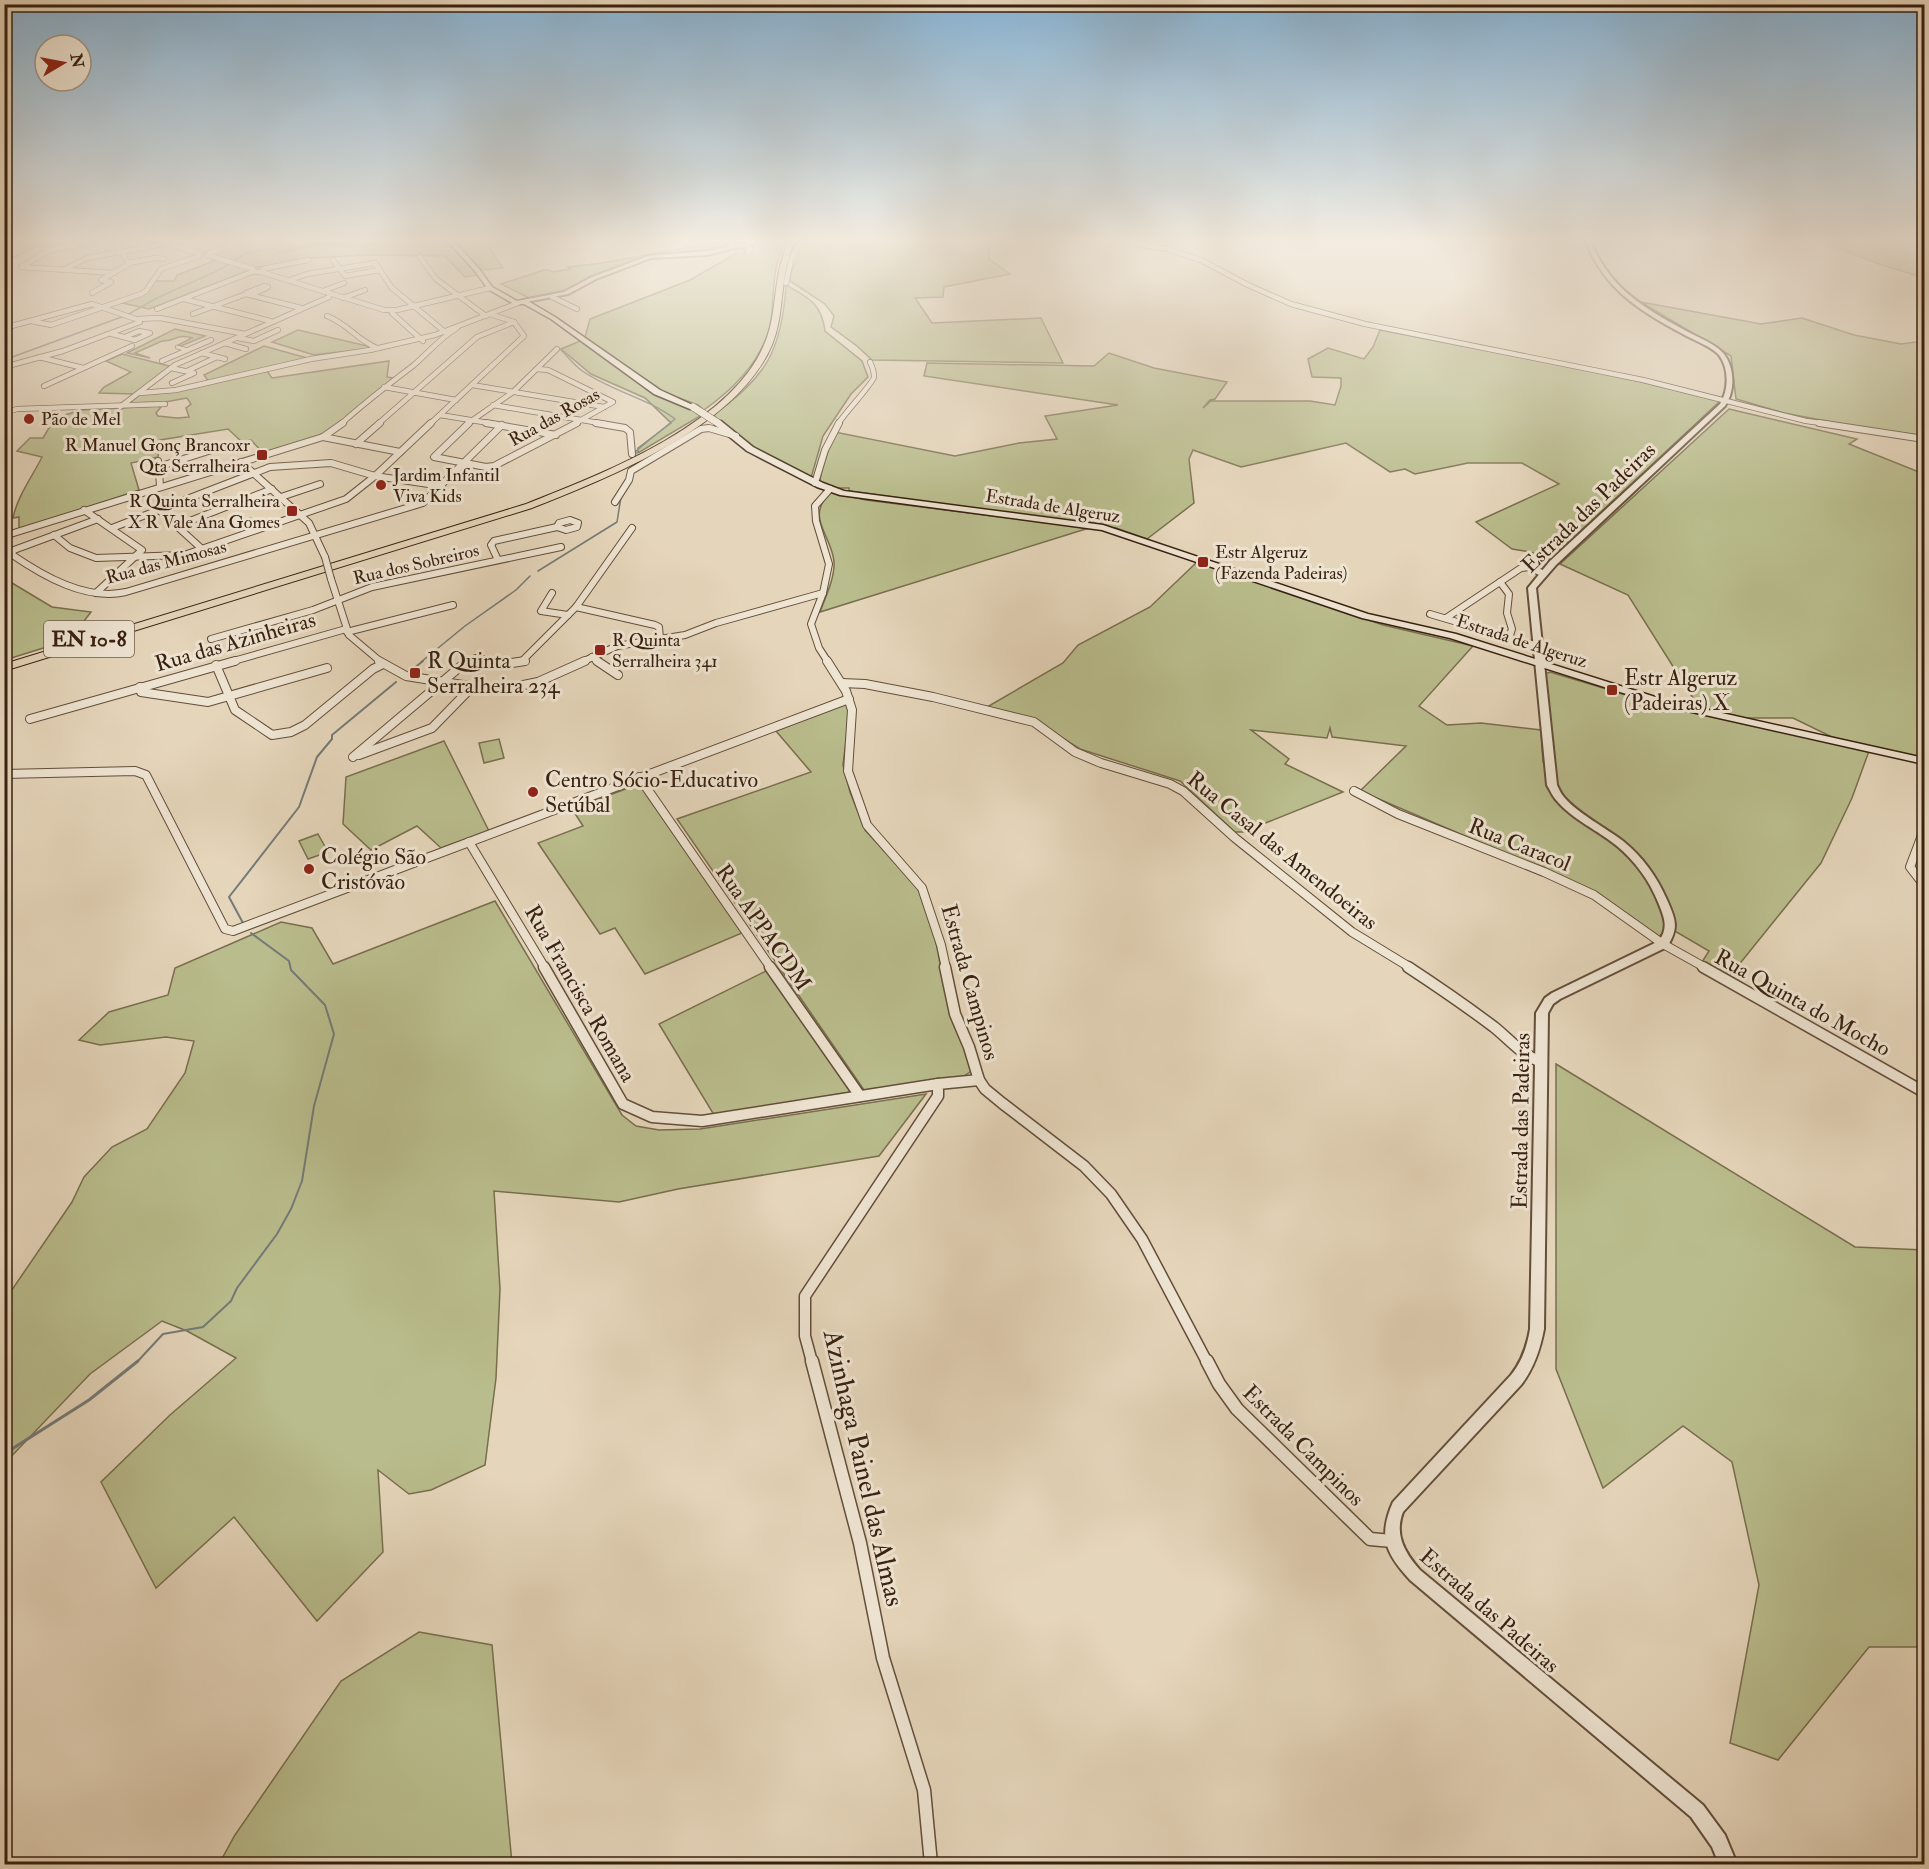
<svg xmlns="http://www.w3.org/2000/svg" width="1929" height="1869" viewBox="0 0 1929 1869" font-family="'IM FELL Double Pica',serif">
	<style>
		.green { fill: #b9bc8c; stroke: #796e4e; stroke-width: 1.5 }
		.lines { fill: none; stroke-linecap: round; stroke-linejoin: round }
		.stream-far2 { stroke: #747a77; stroke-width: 1.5 }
		.stream-far1 { stroke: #747a77; stroke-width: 2 }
		.stream { stroke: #747a77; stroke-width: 3 }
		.pedestrian-casing { stroke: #644e3a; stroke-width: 4.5 }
		.minor-far4-casing { stroke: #644e3a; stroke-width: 6 }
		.minor-far3-casing { stroke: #644e3a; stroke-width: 8 }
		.minor-far2-casing { stroke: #644e3a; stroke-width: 10 }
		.minor-far1-casing { stroke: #644e3a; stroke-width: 13 }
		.minor-casing { stroke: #644e3a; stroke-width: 15 }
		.tertiary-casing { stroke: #644e3a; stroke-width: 4 }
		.secondary-casing { stroke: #392110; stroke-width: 3 }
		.trunk-casing { stroke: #392110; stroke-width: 2 }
		.pedestrian { stroke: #eee4d2; stroke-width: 3 }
		.minor-far4 { stroke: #eee4d2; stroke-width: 4.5 }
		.minor-far3 { stroke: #eee4d2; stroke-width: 6 }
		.minor-far2 { stroke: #eee4d2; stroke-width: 8 }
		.minor-far1 { stroke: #eee4d2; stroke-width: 10 }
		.minor { stroke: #eee4d2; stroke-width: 12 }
		.tertiary { fill: #eee4d2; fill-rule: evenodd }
		.secondary { fill: #eee4d2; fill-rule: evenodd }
		.trunk { fill: #e5d5ba; fill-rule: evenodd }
		.minor-bridge-casing { stroke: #644e3a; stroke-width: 8; stroke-linecap: butt }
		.secondary-bridge-casing { stroke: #392110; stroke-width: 8; stroke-linecap: butt }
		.minor-bridge { stroke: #eee4d2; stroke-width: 6 }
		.secondary-bridge { stroke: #eee4d2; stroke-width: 7 }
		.poi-dot { fill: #8f2418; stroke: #eee4d2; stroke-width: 2 }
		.labels { text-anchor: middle; stroke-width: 6; stroke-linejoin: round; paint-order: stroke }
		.far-street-label { font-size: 18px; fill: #392110; stroke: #eee4d2 }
		.far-poi-label { font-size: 18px; fill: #392110; stroke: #eee4d2; text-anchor: start }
		.shield { fill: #eee4d2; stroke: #6f5c4a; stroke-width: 1.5 }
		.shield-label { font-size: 21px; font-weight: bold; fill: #392110 }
		.street-label { font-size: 22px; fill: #392110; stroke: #eee4d2 }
		.poi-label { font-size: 22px; fill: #392110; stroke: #eee4d2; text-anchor: start }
		.near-street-label { font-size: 27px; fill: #392110; stroke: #eee4d2 }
	</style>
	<rect width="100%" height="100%" fill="#e5d5ba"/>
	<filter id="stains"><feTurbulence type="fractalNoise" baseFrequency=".00333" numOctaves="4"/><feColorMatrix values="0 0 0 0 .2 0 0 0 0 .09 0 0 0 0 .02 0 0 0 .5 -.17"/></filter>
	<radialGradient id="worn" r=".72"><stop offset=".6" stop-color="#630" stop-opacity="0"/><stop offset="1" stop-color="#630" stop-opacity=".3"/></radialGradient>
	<g class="green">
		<polygon points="5,239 103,239 51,248 36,246 5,262"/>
		<polygon points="265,239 390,240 362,245 316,243 284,252 318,245 362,246 404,239 444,239 478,275 465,277 445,256 362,255 312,258 255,268 149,309 118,302 141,294 154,281 174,281 177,275 219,259 208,255 253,240"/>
		<polygon points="452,239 517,239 517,242 489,248 503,268 482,270"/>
		<path d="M753 239H788C771 261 775 293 771 319 765 358 735 388 704 410L698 405 658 390 585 337 590 319 690 280 737 253 733 247 747 249 744 253 748 254 756 243Z"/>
		<path d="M804 239H990L989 259 1010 274 944 287 943 297 915 298 932 323 1041 318 1063 363 872 360 857 346 831 327 834 316 825 304 790 281C790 271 794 267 798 258 800 251 799 246 804 239Z"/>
		<polygon points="1815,239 1924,239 1924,278 1879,264"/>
		<polygon points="719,242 730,244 707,252 647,257 588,278 568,291 550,296 531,299 501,284 544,270 549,270 552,272 570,269 568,267 602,263"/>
		<path d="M786 285C808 297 822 304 825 331L862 361 868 377 851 394 823 436 811 478 753 447 713 415C767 377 782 349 786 285Z"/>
		<polygon points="1641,302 1761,324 1802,318 1854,335 1901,344 1924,341 1924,436 1847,425 1784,413 1736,399 1731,356"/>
		<path d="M175 329 205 336 181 346 178 345 192 338C177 333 174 342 162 341L135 353 150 358 127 353Z"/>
		<polygon points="298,330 372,347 372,348 314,355 272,342"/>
		<polygon points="1380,330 1621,377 1720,401 1551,559 1530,552 1512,549 1476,522 1559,484 1522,463 1468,463 1415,474 1405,469 1390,472 1346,443 1241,467 1193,450 1189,459 1194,503 1147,539 1116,528 849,491 849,488 835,488 820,481 822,468 835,432 955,456 1019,443 1057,439 1045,416 1118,405 924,376 927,363 1094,366 1109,353 1154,368 1227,382 1215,399 1210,400 1203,408 1211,401 1310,401 1335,405 1341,386 1341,378 1312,377 1308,359 1328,348 1364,359 1373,347"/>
		<polygon points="580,341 657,396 689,408 700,416 638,453 638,448 671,423 645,398 591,374 561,349"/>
		<polygon points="264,346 307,358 209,382 204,375"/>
		<polygon points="122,354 169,366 170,367 135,394 99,393 104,387 131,372 106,361"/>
		<path d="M389 361 387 377 393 378 335 428 323 435 264 454 251 440 242 442 228 429 160 440 158 457 131 463 139 490 19 531V517L13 518C17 497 32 477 42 457L17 451 30 438H43L55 418 81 410 157 406 161 407 156 413 158 416 177 418 189 417 186 408 191 404 187 398 165 402 129 403 141 394 178 391 267 371 272 378Z"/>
		<polygon points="1729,409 1857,439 1849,444 1924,474 1924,758 1832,737 1793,718 1744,718 1698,706 1628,595 1560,564"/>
		<path d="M831 492 866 500 1089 528 820 612C825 598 835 578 834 562 832 535 804 517 831 492Z"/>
		<polygon points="1198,561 1383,625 1473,646 1419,706 1447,725 1481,723 1541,730 1543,762 1553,767 1545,674 1550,672 1666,707 1869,751 1852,798 1821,863 1729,977 1702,962 1709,951 1668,927 1658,938 1598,893 1360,791 1406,746 1332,737 1330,728 1327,738 1251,730 1289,759 1285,764 1343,792 1243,832 1235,832 1180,781 1080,749 1035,721 987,707 1063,663 1078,645 1150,607"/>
		<polygon points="7,580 52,607 91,612 69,640 5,660 4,581"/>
		<polygon points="843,704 848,706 849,716 843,765 850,792 865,830 917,887 932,922 950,1015 968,1054 973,1070 964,1076 864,1090 677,819 811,772 776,731"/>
		<polygon points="499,739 504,758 484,763 479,743"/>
		<polygon points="444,741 489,831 441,848 417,826 371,850 343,824 346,777"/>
		<polygon points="639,784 742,933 645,974 615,928 600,934 538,843 583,826 572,809"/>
		<polygon points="318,834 328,852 308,859 299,841"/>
		<polygon points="495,901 622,1115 636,1126 659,1130 700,1129 926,1094 879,1156 678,1189 619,1202 494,1191 500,1289 496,1378 485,1465 431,1490 409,1494 378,1470 383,1552 317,1621 234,1517 156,1588 101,1482 170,1415 236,1358 187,1331 162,1321 90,1374 5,1463 5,1300 72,1202 84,1177 112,1147 147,1129 185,1073 194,1041 166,1037 100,1045 79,1040 109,1012 168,995 175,968 281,922 312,928 333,964"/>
		<polygon points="768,970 851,1092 714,1115 659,1024"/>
		<polygon points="1556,1064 1855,1247 1924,1250 1924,1647 1869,1647 1778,1760 1730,1743 1759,1585 1732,1462 1683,1426 1603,1488 1556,1369"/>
		<polygon points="419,1632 492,1645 512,1864 219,1864 235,1835 341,1681"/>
	</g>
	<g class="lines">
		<g class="stream-far2">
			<path d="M561 350C568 357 574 365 581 370 610 391 646 397 675 419L636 451V454"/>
			<polyline points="4,360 127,315 157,298 219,270 245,254 273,248 281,252 315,244 362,245 401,239"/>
			<polyline points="538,571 617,522 621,497"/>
			<polyline points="421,662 465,626 516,590 530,576"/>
		</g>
		<g class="stream-far1">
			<polyline points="413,669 423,661"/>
			<polyline points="243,923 229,897 299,807 317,757 332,739 332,735 396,682"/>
			<polyline points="137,1362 163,1334 203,1327 231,1301 237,1288 277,1234 291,1209 302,1181 314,1106 334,1034 325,1005 291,970 289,961 251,933"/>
		</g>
		<polyline class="stream" points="4,1454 89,1400 138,1361"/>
		<defs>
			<polyline id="pedestrian" points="177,347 188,350"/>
			<g id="minor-far4">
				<polyline points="109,239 50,250 21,267 114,273"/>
				<polyline points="1111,239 1167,249 1201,260 1248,285 1291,304 1365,324 1643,380 1806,421 1829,424"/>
				<polyline points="167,241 171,245 200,253"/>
				<polyline points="747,245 750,249 748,252"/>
				<polyline points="209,253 253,239"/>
				<polyline points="207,255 253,269"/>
				<polyline points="420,257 436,279 486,316"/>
				<polyline points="333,260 345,276 380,270"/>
				<polyline points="129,263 155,258 164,259"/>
				<polyline points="263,269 308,260"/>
				<polyline points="63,270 87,258 169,243"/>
				<polyline points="290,280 307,274 375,263 392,288 445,332"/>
				<polyline points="786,283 791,260 801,239"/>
				<polyline points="323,291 344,283"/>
				<polyline points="92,293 111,282 101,280 129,264 114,239"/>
				<polyline points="246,293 264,286 268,287 253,294"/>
				<polyline points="552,297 577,309"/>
				<polyline points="343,298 365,290"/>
				<polyline points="184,299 270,321"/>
				<polyline points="157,309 252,272 261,272 384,310 397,310 490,288"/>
				<polyline points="392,313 423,341"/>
				<polyline points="193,314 246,294 301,308"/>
				<path d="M327 316C348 324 357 340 377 348"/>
				<polyline points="31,321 51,325 141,294 146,291 161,269 199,256"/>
				<polyline points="4,328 92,304 136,319 160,318 245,334"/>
				<polyline points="112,334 135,340 150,333 139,331 125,337"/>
				<polyline points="238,338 254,341 278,330"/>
				<polyline points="225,343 246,349"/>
				<polyline points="202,353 225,359"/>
				<polyline points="39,357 83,368"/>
				<polyline points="162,361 211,340"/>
				<polyline points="4,367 63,351 140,322"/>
				<polyline points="171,368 194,373 172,383"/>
				<polyline points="537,369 548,370 613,402 574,424"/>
				<polyline points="187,371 217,357"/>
				<polyline points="472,385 604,407"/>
				<polyline points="44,386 132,346"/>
				<polyline points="384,387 456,400"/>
				<polyline points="140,393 176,390 311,359 370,350 435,335 518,303"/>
				<polyline points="493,405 605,424"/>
				<polyline points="120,407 175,365 329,297"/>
				<polyline points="4,413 17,409 165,404"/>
				<polyline points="440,415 495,424"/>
				<path d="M341 424C364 403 389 384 414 365 429 352 440 338 457 328"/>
				<polyline points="378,424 477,337 514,322"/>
				<polyline points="430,424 524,336 514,322 490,314"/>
				<polyline points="467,424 513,392 557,349"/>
				<path d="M838 424C844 414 874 382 874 377 874 372 872 366 870 362"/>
			</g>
			<g id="minor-far3">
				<polyline points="469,423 434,457 486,467 494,466 577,423"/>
				<polyline points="486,423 556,435"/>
				<polyline points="596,423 625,428 630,432 632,454"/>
				<polyline points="1819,423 1924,439"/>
				<polyline points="323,437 400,452"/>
				<polyline points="356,444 380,423"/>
				<polyline points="158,461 160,486"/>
				<polyline points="241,462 309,523 325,557"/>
				<polyline points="158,467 221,447"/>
				<polyline points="815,483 825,450 839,423"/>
				<polyline points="281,497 320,484"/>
				<polyline points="615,502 629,480 631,471 701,429 709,428 736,436"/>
				<polyline points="84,510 142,550 96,593"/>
				<polyline points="159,510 202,549"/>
				<path d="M98 519 14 550 11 554C43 576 86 601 126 592L423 503 502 425"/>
				<polygon points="570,520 578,523 577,527 566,530 557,527 559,523"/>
				<polyline points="240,524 249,521 258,529"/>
				<polyline points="177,526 272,489"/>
				<polyline points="112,528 270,467 331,463 375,476 442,486"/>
				<polyline points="54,535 70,548 96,558 184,555 346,499 375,476 431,423"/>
				<polyline points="4,536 323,437 343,423"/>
				<polyline points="498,560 491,545 494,541 557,527"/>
				<polyline points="331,579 349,635 381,662"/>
				<polyline points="1500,582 1509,594 1507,613 1512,629 1509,638"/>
				<polyline points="552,593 541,611 568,615"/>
				<polyline points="576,607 655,625 659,627 660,638"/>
				<polyline points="1430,614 1538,646"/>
				<polyline points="1446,618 1521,568 1529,567 1542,573"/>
				<polyline points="347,632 453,605"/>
				<polyline points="211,639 313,610 372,587 561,547"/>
				<polyline points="592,657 599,662"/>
				<polyline points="230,662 346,629"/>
				<polyline points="465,662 476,658 503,662"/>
				<polyline points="521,662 576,607 632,528"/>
				<polyline points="582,662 617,646 685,635 716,623 823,593"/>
				<polyline points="828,662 819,648 811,624 823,593 829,564 816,521 815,506 830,489"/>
			</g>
			<g id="minor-far2">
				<polyline points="379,661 406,676 488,689 504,689 538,682 585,661"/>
				<polyline points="495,661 512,663 525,661"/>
				<polyline points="597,661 618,675"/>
				<polyline points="827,661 846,691 852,710 848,771 867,825 922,888 941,945 946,968"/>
				<polyline points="216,665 235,710 272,735 291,732 305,725 373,669 383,664"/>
				<polyline points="842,683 865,684 933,697 1034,722 1075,752 1101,763 1170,784 1183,791 1235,838 1352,932 1411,968"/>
				<polyline points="140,687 141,692 208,702 327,668"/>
				<polyline points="30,719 235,661"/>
				<polyline points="359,755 432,728 472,687"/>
				<polyline points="353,757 467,661"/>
				<polyline points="4,774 135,771 146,775 225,929 233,931 849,699"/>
				<polyline points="639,777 771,968"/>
				<polyline points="1354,791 1398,814 1544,872 1594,895 1663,944 1706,968"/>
				<polyline points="1924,830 1910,867 1924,885"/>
				<polyline points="469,842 545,968"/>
			</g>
			<g id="minor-far1">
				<polyline points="544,967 623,1104 652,1117 702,1121 938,1084"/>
				<polyline points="770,967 860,1096"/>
				<polyline points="945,967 955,1014 969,1047 979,1080 985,1089 1002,1103 1084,1166 1111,1194 1142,1239 1207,1362"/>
				<path d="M1408 967C1437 986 1466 1006 1494 1027 1509 1039 1521 1054 1539 1061"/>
				<polyline points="1703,967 1924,1092"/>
				<polyline points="812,1362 805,1336 805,1296 938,1096 938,1084 979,1080"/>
			</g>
			<g id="minor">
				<polyline points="812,1361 860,1543 883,1658 924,1790 931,1864"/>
				<polyline points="1207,1361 1219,1384 1237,1409 1370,1539 1392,1541"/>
			</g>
			<g id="tertiary">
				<polygon points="742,239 748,239 754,243 742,248 738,247 707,255 651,258 596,279 568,294 526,302 523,300 564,292 592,277 648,256 707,251 731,246 728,244 731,242 742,244 747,243"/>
				<path d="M1585 239H1590C1608 288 1644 308 1688 332 1699 338 1716 344 1724 354 1735 369 1735 391 1725 406L1556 565 1536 588 1557 785C1559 789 1561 794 1564 797 1577 813 1606 828 1623 841 1643 857 1657 877 1667 900 1676 920 1679 928 1667 947L1560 999 1553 1004 1548 1013 1544 1329C1540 1350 1534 1368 1521 1385L1403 1512C1394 1535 1405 1553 1420 1570L1703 1805 1725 1835 1737 1864H1719L1712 1847 1691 1817 1410 1580C1385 1553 1378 1536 1393 1502L1511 1375C1522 1361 1527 1347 1530 1329L1536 1013 1545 998 1552 993 1659 941C1669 927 1664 917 1658 902 1649 880 1635 861 1617 846 1599 831 1572 819 1557 801 1553 797 1550 790 1547 785L1528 588 1550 561 1720 404C1729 390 1729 368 1719 355 1711 346 1693 340 1683 334 1638 310 1603 288 1585 239Z"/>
			</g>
			<g id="secondary">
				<polygon points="446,239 452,239 479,269 492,287 517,301 528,299 528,301 555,317 660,390 697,407 690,409 654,394 551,319 524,304 514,304 488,289 475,271"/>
				<polygon points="715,421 721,421 753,447 823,483 844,491 1103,525 1368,614 1456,634 1668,701 1924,758 1924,764 1661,705 1450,638 1362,618 1102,530 840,495 817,487 747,451 715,425"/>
			</g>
			<path id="trunk" d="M790 239H796C778 276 786 311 772 345 737 427 610 477 532 508L4 671V664L526 504C602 474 730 425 764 345 779 312 771 276 790 239Z"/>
		</defs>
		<use href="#pedestrian" class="pedestrian-casing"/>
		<use href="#minor-far4" class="minor-far4-casing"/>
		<use href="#minor-far3" class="minor-far3-casing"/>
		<use href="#minor-far2" class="minor-far2-casing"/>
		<use href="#minor-far1" class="minor-far1-casing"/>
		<use href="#minor" class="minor-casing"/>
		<use href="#tertiary" class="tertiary-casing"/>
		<use href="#secondary" class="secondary-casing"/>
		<use href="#trunk" class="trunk-casing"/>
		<use href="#pedestrian" class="pedestrian"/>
		<use href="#minor-far4" class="minor-far4"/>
		<use href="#minor-far3" class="minor-far3"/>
		<use href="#minor-far2" class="minor-far2"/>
		<use href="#minor-far1" class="minor-far1"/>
		<use href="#minor" class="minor"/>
		<use href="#tertiary" class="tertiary"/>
		<use href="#secondary" class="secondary"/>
		<use href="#trunk" class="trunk"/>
		<defs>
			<polyline id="minor-bridge" points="325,557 331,579"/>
			<polyline id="secondary-bridge" points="693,407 718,423"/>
		</defs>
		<use href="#minor-bridge" class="minor-bridge-casing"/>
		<use href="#secondary-bridge" class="secondary-bridge-casing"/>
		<use href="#minor-bridge" class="minor-bridge"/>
		<use href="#secondary-bridge" class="secondary-bridge"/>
	</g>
	<linearGradient id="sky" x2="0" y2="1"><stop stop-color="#89b5d6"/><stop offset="0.48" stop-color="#f3ece0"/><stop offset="1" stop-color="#f3ece0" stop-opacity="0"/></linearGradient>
	<rect width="1929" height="501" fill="url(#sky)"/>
	<g class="poi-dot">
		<circle cx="29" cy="419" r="6"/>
		<rect x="256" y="449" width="12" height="12" rx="3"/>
		<circle cx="381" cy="485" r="6"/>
		<rect x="286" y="505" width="12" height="12" rx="3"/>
		<rect x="1197" y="556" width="12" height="12" rx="3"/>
		<rect x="594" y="644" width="12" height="12" rx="3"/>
		<rect x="409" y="667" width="12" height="12" rx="3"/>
		<rect x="1606" y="684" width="12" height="12" rx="3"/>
		<circle cx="533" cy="792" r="6"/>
		<circle cx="309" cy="869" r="6"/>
	</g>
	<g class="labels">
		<g class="far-street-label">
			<text transform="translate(554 417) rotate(-29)" y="6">Rua das Rosas</text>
			<text transform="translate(1053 506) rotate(9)" y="6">Estrada de Algeruz</text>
			<text transform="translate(166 562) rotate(-15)" y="6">Rua das Mimosas</text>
			<text transform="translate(416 564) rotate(-13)" y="6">Rua dos Sobreiros</text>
			<text transform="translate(1522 641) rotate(18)" y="6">Estrada de Algeruz</text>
		</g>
		<g class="far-poi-label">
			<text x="41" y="425">Pão de Mel</text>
			<text x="250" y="451" text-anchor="end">R Manuel Gonç Brancoxr<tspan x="250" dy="21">Qta Serralheira</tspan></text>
			<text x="393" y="481">Jardim Infantil<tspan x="393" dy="21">Viva Kids</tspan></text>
			<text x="280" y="507" text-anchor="end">R Quinta Serralheira<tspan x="280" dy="21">X R Vale Ana Gomes</tspan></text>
			<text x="1215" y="558">Estr Algeruz<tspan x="1215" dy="21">(Fazenda Padeiras)</tspan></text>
			<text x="612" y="646">R Quinta<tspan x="612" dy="21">Serralheira 341</tspan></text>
		</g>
		<rect class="shield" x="44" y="621" width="90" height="36" rx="4.5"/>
		<g class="shield-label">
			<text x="89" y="646">EN 10-8</text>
		</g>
		<g class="street-label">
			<text transform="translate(1588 507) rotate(-44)" y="8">Estrada das Padeiras</text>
			<text transform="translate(235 641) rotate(-16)" y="8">Rua das Azinheiras</text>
			<text transform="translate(1520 844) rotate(22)" y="8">Rua Caracol</text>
			<text transform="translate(1283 850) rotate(39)" y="8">Rua Casal das Amendoeiras</text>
			<text transform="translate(764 927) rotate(55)" y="8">Rua APPACDM</text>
			<text transform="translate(971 982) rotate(74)" y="8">Estrada Campinos</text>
			<text transform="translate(581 993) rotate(60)" y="8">Rua Francisca Romana</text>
			<text transform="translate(1803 1002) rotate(29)" y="8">Rua Quinta do Mocho</text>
			<text transform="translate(1520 1121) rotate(-89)" y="8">Estrada das Padeiras</text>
			<text transform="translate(1304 1445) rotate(45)" y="8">Estrada Campinos</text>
			<text transform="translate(1490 1610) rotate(41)" y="8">Estrada das Padeiras</text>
		</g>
		<g class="poi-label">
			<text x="427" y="668">R Quinta<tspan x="427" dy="25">Serralheira 234</tspan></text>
			<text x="1624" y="685">Estr Algeruz<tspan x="1624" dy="25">(Padeiras) X</tspan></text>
			<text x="545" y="787">Centro Sócio-Educativo<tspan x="545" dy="25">Setúbal</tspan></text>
			<text x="321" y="864">Colégio São<tspan x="321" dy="25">Cristóvão</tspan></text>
		</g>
		<g class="near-street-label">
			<text transform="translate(864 1468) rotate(77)" y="9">Azinhaga Painel das Almas</text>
		</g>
	</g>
	<rect width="1929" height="1869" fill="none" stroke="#e5d5ba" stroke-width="24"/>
	<rect x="6" y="6" width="1917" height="1857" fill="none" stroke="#392110" stroke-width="3"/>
	<rect x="12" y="12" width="1905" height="1845" fill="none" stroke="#392110" stroke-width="1.5"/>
	<g transform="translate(63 63) rotate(80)"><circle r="28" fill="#eee4d2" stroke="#a69684" stroke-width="1.5"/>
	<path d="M0-4.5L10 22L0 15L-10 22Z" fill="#8f2418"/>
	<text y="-9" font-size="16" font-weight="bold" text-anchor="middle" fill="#392110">N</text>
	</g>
	<rect width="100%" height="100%" filter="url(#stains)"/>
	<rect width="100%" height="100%" fill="url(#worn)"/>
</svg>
